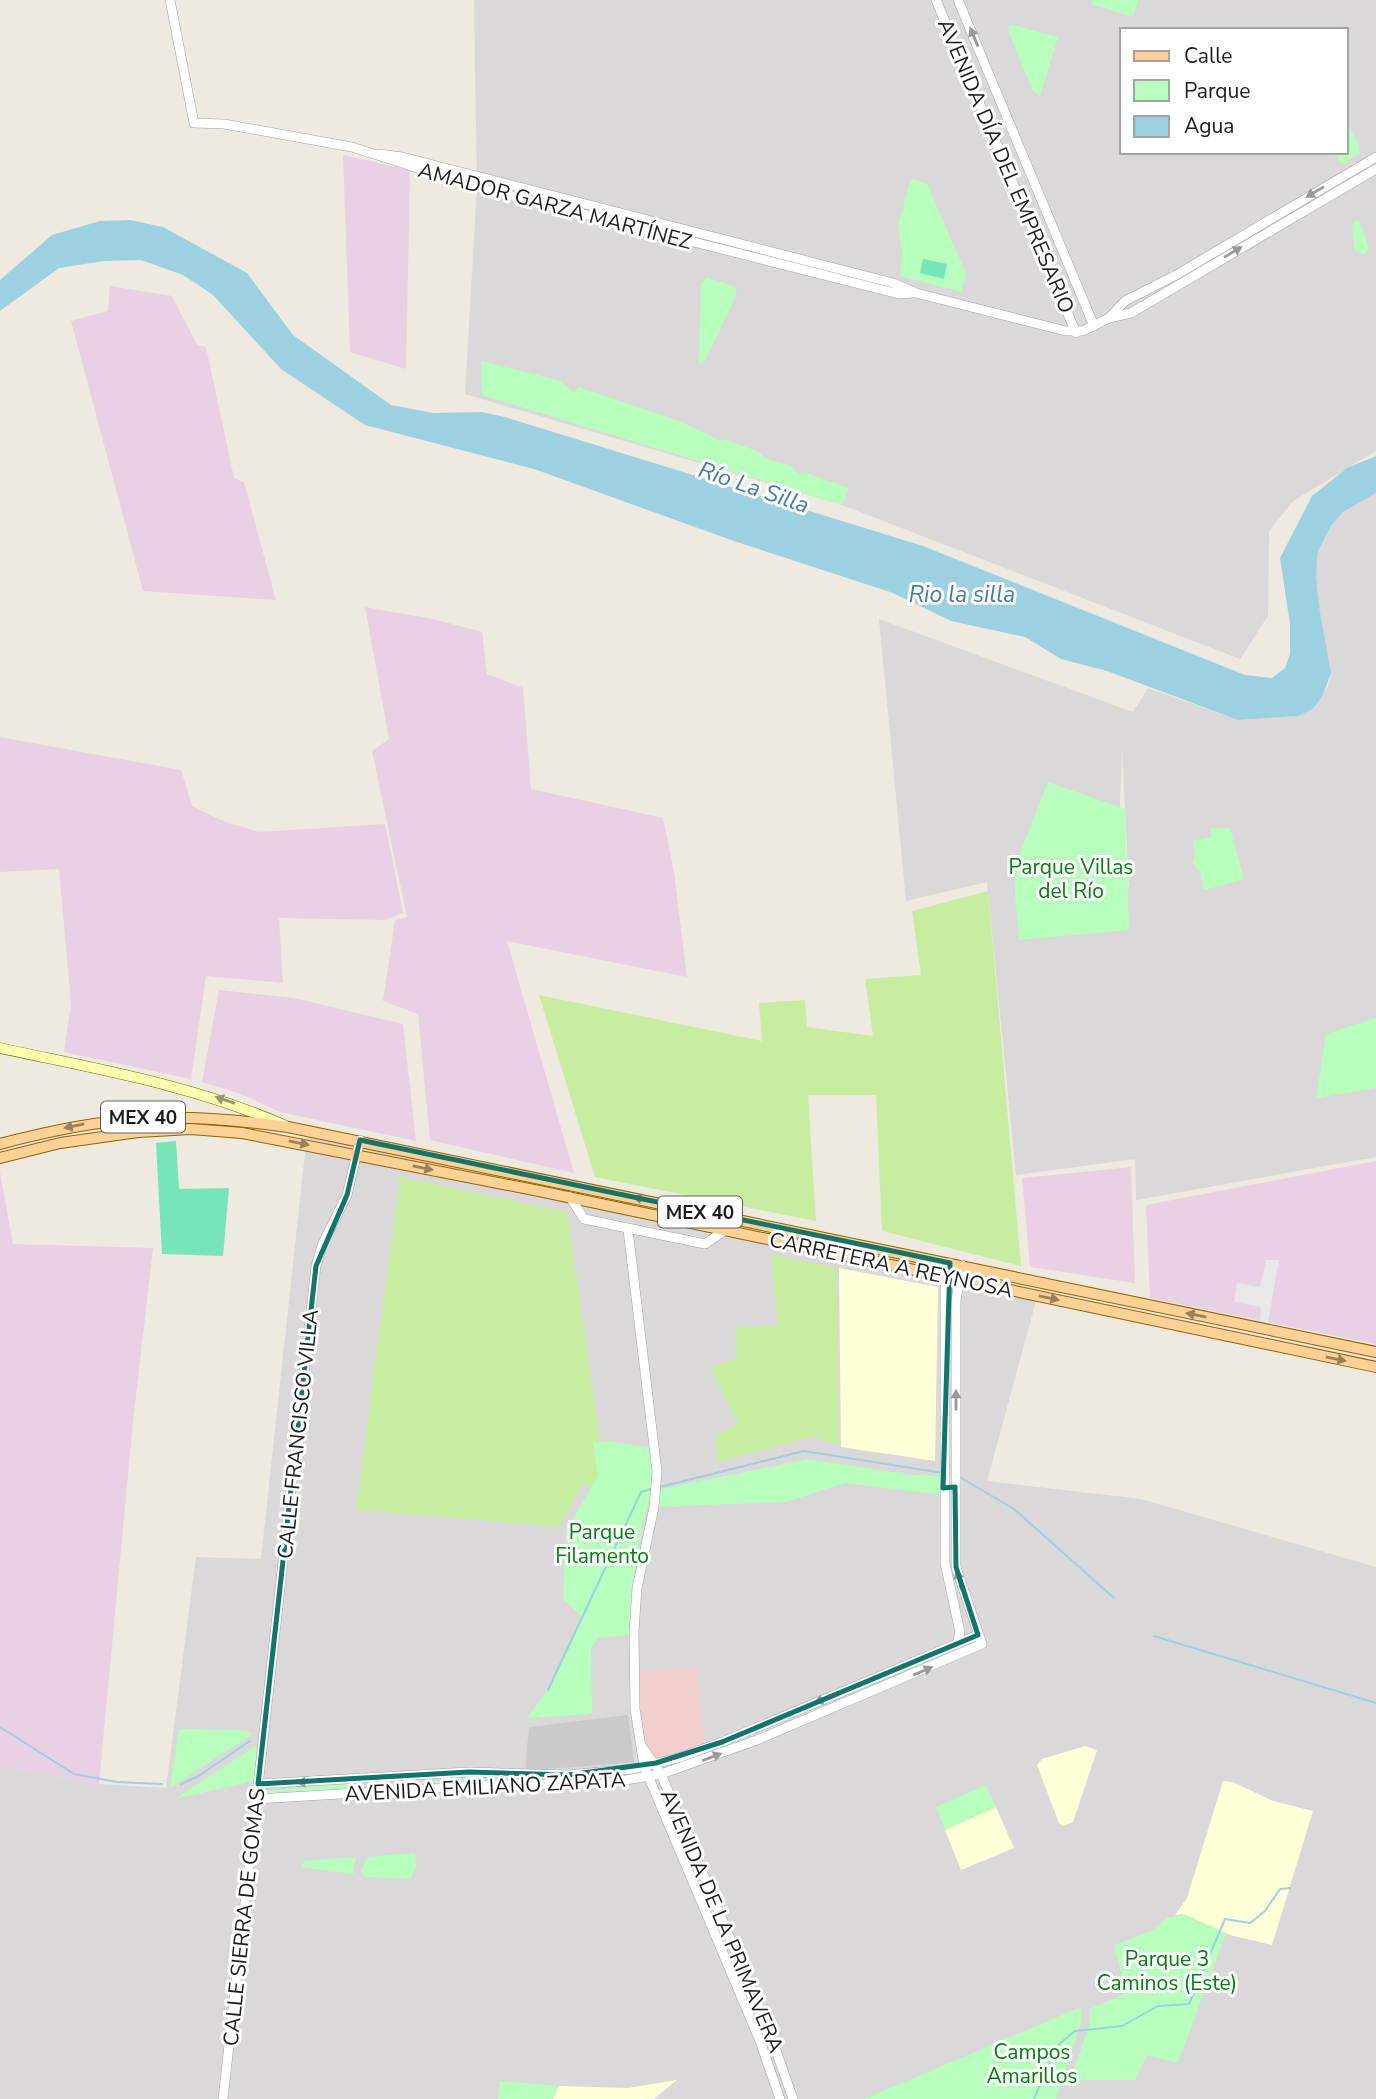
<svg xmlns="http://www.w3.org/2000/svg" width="1376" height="2099" viewBox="0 0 1376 2099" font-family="'Nunito Sans',sans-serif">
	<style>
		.residential { fill: #dad8d8; fill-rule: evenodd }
		.commercial { fill: #f2cecd }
		.industrial { fill: #e8d1e4 }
		.education { fill: #ffffd8 }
		.religious { fill: #cacaca }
		.grass { fill: #c7eea0 }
		.park { fill: #b7febd }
		.pitch { fill: #76e6ba }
		.parking { fill: #e8e8e8 }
		.water { fill: #9cd1e1 }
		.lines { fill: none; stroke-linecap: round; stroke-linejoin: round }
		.stream { stroke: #9cd1e1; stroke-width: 2 }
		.tertiary-casing { stroke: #a3a3a3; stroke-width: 10 }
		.secondary-casing { stroke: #697500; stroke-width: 11 }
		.primary-casing { stroke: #936200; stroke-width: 12 }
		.tertiary { stroke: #fff; stroke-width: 9 }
		.secondary { stroke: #fbffad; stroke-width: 10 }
		.primary { stroke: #ffd194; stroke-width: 10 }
		.oneway { fill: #999 }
		.oneway2 { fill: #97996c }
		.oneway3 { fill: #99805e }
		.marked { fill: none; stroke: #0f766e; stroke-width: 5; stroke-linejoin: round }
		.labels { text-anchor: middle; stroke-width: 6; stroke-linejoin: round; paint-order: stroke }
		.shield { fill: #fff; stroke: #606060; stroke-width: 2 }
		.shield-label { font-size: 19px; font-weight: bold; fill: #1c1c1c }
		.street-label { font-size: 21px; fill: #1c1c1c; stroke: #fff }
		.park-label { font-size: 21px; fill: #01820c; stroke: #fff }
		.water-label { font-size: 23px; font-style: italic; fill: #407ab3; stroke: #fff }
	</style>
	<rect width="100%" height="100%" fill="#eeeae0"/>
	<g class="residential">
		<path d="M474 0H1376V451L1293 501 1269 531 1268 616 1240 659 842 505 465 394 477 187ZM1122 30H1346V152H1122Z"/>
		<path d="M1376 493V1157L1136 1200 1135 1159 1016 1175 987 882 906 901 879 619 1133 712 1148 688 1238 720 1298 716 1313 709 1328 687 1331 673 1320 612 1316 577 1318 551 1331 526 1343 512ZM1122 750 1129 886 1128 887 1120 804Z"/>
		<polygon points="307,1135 1039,1290 987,1481 1141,1499 1376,1567 1376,2099 0,2099 0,1766 99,1784 166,1788 196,1557 261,1559"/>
	</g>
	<polygon class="commercial" points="696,1668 705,1744 652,1759 638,1711 636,1671"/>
	<g class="industrial">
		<polygon points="343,155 410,170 406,369 350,352"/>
		<polygon points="110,286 172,296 197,345 206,347 234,478 244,482 276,600 143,591 71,321 108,311"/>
		<polygon points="365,607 433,619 482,632 487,674 523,688 531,789 663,818 674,872 687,977 507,941 574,1173 430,1140 418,1014 383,1001 395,920 407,917 372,751 389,739"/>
		<polygon points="0,737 181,770 192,806 223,821 259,832 385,824 403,913 385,920 279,918 283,983 206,976 191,1079 64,1052 71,1003 59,869 0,872"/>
		<polygon points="219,990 294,998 403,1024 416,1141 280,1112 241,1094 202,1082"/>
		<polygon points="1376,1161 1376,1344 1150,1298 1146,1205"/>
		<polygon points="1131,1167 1135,1283 1030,1267 1022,1178"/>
		<polygon points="0,1172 13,1244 153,1248 133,1422 99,1784 0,1766"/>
	</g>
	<g class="education">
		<polygon points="839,1268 938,1287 935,1461 841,1447"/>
		<polygon points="1085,1746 1097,1750 1073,1822 1063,1826 1059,1823 1037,1765 1042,1759"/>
		<polygon points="1223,1781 1233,1782 1273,1801 1313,1811 1272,1945 1230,1935 1183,1914 1175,1915 1187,1898"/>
		<polygon points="996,1807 1014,1848 961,1870 945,1830"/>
		<polygon points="677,2080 654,2099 553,2099 559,2086 628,2088"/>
	</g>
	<polygon class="religious" points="628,1715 634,1762 525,1771 529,1727"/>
	<g class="grass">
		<polygon points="988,891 1021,1266 882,1231 876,1095 808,1095 816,1221 595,1177 539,995 762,1041 759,1003 805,1000 807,1027 873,1036 865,979 921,975 912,911"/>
		<polygon points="400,1177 567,1212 608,1494 583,1484 560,1527 356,1510"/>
		<polygon points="771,1255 836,1267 839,1445 812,1437 718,1462 715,1435 738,1424 710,1368 737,1358 735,1328 778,1326"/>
	</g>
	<g class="park">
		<polygon points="1092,0 1138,0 1133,17 1091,4"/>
		<polygon points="1013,25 1058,37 1040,96 1033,91 1010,35 1008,26"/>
		<polygon points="1346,121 1359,145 1360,153 1342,164 1333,152 1346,152"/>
		<polygon points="911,178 927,184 966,273 961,292 900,276 902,252 898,226"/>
		<polygon points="1355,220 1360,221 1369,249 1364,254 1355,251 1352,225"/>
		<polygon points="708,278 734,286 737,294 703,365 699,363 701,282"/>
		<polygon points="481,361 558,380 574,392 579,387 679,421 721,441 725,439 759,452 766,459 790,465 799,474 806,473 849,488 842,505 482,395"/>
		<polygon points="1048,782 1125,809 1129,930 1019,940 1015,892 1016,863"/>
		<polygon points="1211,828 1230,828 1244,879 1204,890 1200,872 1193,864 1195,856 1193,841 1211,837"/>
		<polygon points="1376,1018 1376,1088 1316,1098 1326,1034"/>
		<polygon points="608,1441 651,1448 654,1486 643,1522 634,1576 629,1635 598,1638 591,1648 592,1714 526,1718 548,1690 582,1617 563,1599 566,1531 598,1476 593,1443"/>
		<polygon points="807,1459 911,1475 943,1476 944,1495 845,1483 786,1502 654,1507 657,1490"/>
		<polygon points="182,1729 244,1730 253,1734 170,1788 179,1730"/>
		<polygon points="261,1736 258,1780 175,1799 257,1745"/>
		<polygon points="485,1777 485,1788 371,1794 371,1786"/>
		<polygon points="364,1782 363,1795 264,1801 264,1791"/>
		<polygon points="986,1785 996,1807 945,1830 936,1807"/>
		<polygon points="415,1853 416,1866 411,1879 365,1877 361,1871 367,1857"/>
		<polygon points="356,1857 353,1874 302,1867 304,1861"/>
		<polygon points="1183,1914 1226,1933 1178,2063 1147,2055 1135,2080 1070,2080 1089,2026 1090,2009 1126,1993 1114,1945 1151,1931 1167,1918"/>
		<polygon points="1081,2007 1082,2020 1056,2099 864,2099"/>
		<polygon points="500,2081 559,2086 553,2099 498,2099"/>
	</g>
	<g class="pitch">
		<polygon points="923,259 947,264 944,279 920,273"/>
		<polygon points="176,1141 179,1189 229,1188 223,1256 162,1254 156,1143"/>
	</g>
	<polygon class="parking" points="1266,1260 1279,1260 1268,1322 1260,1321 1261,1307 1234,1302 1237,1283 1260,1287"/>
	<polygon class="water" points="130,220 163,227 247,273 293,335 391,405 433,413 482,412 505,417 923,546 1245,675 1272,678 1285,668 1290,654 1290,624 1280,558 1312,496 1347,468 1376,456 1376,493 1343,512 1331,526 1318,551 1316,577 1320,612 1331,673 1323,695 1313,709 1298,716 1238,720 1107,671 1061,659 1025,637 951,621 893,593 734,541 534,469 365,425 281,369 213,295 183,275 141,260 104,261 59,268 0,311 0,280 52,235 100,221"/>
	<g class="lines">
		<g class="stream">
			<polyline points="958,1476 1014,1509 1114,1598"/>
			<polyline points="660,1487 804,1451 943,1473"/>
			<polyline points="1154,1636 1376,1703"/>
			<polyline points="548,1690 641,1492 651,1489"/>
			<polyline points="0,1727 74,1774 117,1782 162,1784"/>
			<polyline points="181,1784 197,1777 250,1741"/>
			<polyline points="1034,2099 1057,2046 1075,2031 1122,2026 1158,2006 1189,2004 1225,1919 1250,1923 1265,1911 1280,1889 1290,1888"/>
		</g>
		<defs>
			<g id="tertiary">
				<polyline points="170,0 194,123 224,124 352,147 477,187 899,294 914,293"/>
				<polyline points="936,0 1076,333"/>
				<polyline points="958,0 1094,326"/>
				<polyline points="380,154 402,157 893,283 916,293 1066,331 1083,331 1109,318 1131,313 1376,169"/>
				<polyline points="1109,318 1125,301 1178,274 1376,157"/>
				<polyline points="570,1197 584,1219 705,1244 724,1231"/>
				<polyline points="628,1230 657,1472 654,1507 637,1588 634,1632 635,1709 644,1766 760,2041 780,2099"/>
				<polyline points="950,1263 945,1289 945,1563 960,1632 957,1644"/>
				<polyline points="643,1748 661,1774 771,2036 793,2099"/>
				<polyline points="258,1784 469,1772 568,1775 633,1769 678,1758 722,1742 978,1635"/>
				<polyline points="256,1799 491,1785 602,1784 661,1774 757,1740 982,1644 956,1567 956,1300 962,1265"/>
				<polyline points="223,2099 316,1266 323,1243 347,1195 360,1140"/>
			</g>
			<path id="secondary" d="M0 1048C96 1069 193 1085 284 1125"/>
			<g id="primary">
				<path d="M0 1144C108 1115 177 1111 288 1127L1376 1352"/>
				<polyline points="0,1158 60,1143 138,1132 191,1129 242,1133 539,1191 1376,1367"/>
			</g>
		</defs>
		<use href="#tertiary" class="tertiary-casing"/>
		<use href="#secondary" class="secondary-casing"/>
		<use href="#primary" class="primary-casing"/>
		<use href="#tertiary" class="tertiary"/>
		<use href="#secondary" class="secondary"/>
		<use href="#primary" class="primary"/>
	</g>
	<defs><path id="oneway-solid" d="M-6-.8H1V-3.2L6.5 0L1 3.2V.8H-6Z" transform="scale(1.75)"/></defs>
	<g class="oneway">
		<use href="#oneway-solid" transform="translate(974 37) rotate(-113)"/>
		<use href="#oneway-solid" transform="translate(1315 192) rotate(150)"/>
		<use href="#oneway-solid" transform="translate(1233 252) rotate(-31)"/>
		<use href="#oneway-solid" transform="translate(956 1400) rotate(-90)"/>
		<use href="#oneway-solid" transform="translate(959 1580) rotate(-103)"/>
		<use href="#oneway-solid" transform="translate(923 1671) rotate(-23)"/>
		<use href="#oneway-solid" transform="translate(824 1699) rotate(158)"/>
		<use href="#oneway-solid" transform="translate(712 1757) rotate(-21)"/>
		<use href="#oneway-solid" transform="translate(307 1782) rotate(178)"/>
	</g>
	<use class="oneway2" href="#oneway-solid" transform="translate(225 1100) rotate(-161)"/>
	<g class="oneway3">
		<use href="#oneway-solid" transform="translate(74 1126) rotate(168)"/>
		<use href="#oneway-solid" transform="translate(299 1143) rotate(11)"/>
		<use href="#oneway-solid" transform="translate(423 1168) rotate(12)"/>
		<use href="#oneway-solid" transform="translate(643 1199) rotate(-168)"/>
		<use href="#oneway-solid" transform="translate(1049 1298) rotate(12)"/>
		<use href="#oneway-solid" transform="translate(1196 1315) rotate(-168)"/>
		<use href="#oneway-solid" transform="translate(1336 1359) rotate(11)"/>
	</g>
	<path class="marked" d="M360 1140 950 1263 943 1488 955 1487 956 1567 978 1635 722 1742 656 1763 568 1775 469 1772 258 1784 316 1266 347 1195Z"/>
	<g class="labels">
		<g class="shield">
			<rect x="101" y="1101.5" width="84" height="31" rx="5"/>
			<rect x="658" y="1196.5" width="84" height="31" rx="5"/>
		</g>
		<g class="shield-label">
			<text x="143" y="1124">MEX 40</text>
			<text x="700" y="1219">MEX 40</text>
		</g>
		<g class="street-label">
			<text transform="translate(1006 166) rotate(67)" y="7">AVENIDA DÍA DEL EMPRESARIO</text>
			<text transform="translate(555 206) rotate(15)" y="7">AMADOR GARZA MARTÍNEZ</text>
			<text transform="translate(891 1265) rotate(12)" y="7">CARRETERA A REYNOSA</text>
			<text transform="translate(298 1434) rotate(-84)" y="7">CALLE FRANCISCO VILLA</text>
			<text transform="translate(485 1787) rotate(-3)" y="7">AVENIDA EMILIANO ZAPATA</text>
			<text transform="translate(244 1917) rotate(-84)" y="7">CALLE SIERRA DE GOMAS</text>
			<text transform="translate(722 1921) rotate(67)" y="7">AVENIDA DE LA PRIMAVERA</text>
		</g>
		<g class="park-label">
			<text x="1071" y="874">Parque Villas<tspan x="1071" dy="24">del Río</tspan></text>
			<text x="602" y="1539">Parque<tspan x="602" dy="24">Filamento</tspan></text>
			<text x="1167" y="1966">Parque 3<tspan x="1167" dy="24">Caminos (Este)</tspan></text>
			<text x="1032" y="2059">Campos<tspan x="1032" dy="24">Amarillos</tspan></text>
		</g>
		<g class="water-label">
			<text transform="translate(754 487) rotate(19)" y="8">Río La Silla</text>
			<text x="962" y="602">Rio la silla</text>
		</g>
	</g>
	<rect x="1120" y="28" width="228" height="126" fill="#ffffff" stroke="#a4a4a4" stroke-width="2"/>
	<rect x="1134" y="51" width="35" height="10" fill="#ffd194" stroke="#a4a4a4" stroke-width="2"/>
	<text x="1184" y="63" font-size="21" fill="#1c1c1c">Calle</text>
	<rect x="1134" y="80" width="35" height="21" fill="#b7febd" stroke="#a4a4a4" stroke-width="2"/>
	<text x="1184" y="98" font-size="21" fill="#1c1c1c">Parque</text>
	<rect x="1134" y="116" width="35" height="21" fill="#9cd1e1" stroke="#a4a4a4" stroke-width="2"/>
	<text x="1184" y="133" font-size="21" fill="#1c1c1c">Agua</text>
</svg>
